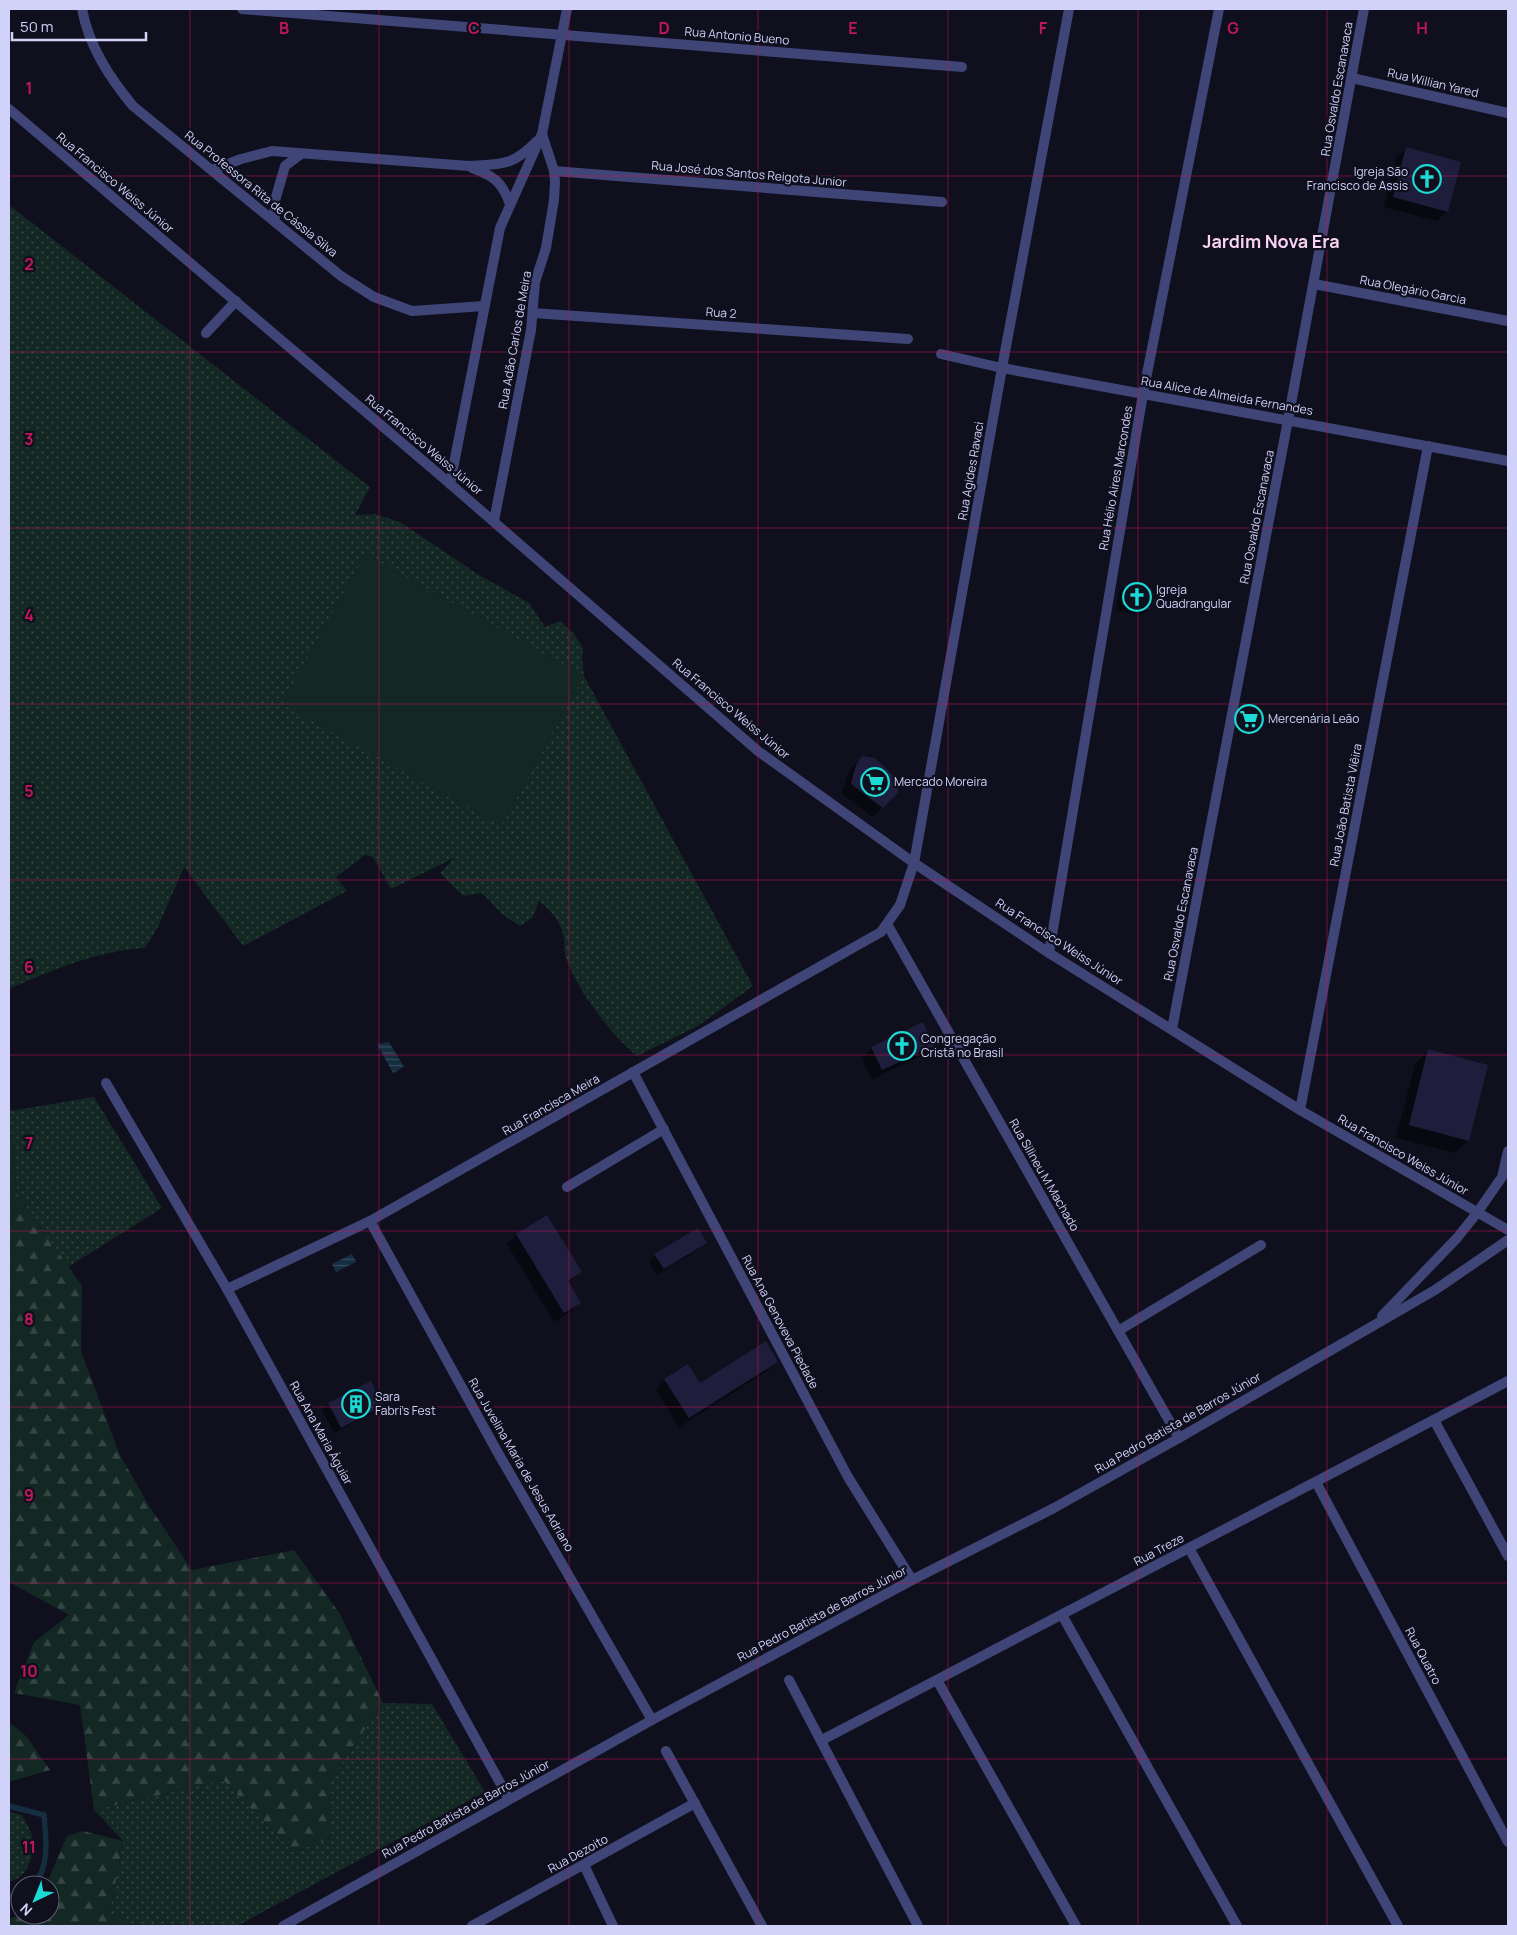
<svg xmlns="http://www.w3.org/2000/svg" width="1517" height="1935" viewBox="0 0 1517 1935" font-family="Manrope,sans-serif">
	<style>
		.grass { fill: url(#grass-dots) }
		.forest { fill: url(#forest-firs) }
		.garden { fill: #132723 }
		.water { fill: url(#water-rules) }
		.shadow { fill: #0007 }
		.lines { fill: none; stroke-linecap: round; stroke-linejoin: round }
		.stream { stroke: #152d41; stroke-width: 5.5 }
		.building { fill: #1f1d3c }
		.street { stroke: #3f4577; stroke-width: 10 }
		.grid { fill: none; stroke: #c2185b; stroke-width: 1; stroke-opacity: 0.55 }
		.labels { text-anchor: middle; stroke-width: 4.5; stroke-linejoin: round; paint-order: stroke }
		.street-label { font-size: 12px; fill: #d1d2f9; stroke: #0f0f1e }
		.poi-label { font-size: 12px; fill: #d1d2f9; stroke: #0f0f1e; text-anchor: start }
		.district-label { font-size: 18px; font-weight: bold; fill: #f9d3f1; stroke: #0f0f1e }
		.grid-label { font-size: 16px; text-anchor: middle; font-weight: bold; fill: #c2185b; stroke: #0f0f1e; stroke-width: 4.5; stroke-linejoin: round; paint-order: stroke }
	</style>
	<defs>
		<pattern id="grass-dots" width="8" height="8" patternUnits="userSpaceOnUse" patternTransform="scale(1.25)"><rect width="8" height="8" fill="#132723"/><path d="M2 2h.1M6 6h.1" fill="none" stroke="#344544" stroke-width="1.8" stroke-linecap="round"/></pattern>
		<pattern id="forest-firs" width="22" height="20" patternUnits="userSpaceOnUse" patternTransform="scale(1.25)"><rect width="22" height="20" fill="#132723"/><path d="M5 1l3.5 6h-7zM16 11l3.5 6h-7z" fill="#344544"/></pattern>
		<pattern id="water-rules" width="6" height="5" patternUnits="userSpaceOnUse" patternTransform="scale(1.25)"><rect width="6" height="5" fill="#152d41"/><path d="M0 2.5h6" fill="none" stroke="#364b5d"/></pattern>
	</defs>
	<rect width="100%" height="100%" fill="#0f0f1e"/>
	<g class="grass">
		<path d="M9 205 370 487 355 515 375 514 400 522 479 575 529 603 545 627 560 621 574 634 583 648 582 658 584 676 753 986 698 1026 637 1056C611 1035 579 992 567 961 564 954 565 945 564 938 561 921 551 911 539 901L533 917 520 926 503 915 482 893 463 896 440 873 454 858 391 889 373 857 365 855 336 877 347 891 243 946 184 867 158 927 145 948C97 951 52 970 9 989Z"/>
		<polygon points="94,1097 162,1208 68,1267 17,1194 10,1111"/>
		<polygon points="383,1703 432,1704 485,1792 237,1926 138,1926 110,1913 123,1841 94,1810 223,1780 293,1852 330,1838 330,1779"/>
		<path d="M9 1812 22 1815C25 1821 31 1830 32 1837 35 1855 28 1878 9 1882Z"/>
	</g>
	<g class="forest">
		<polygon points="9,1090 17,1194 82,1286 81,1351 119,1453 148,1504 192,1570 294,1550 340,1614 383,1703 330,1779 330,1838 293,1852 223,1780 94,1810 80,1705 14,1693 34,1642 69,1615 9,1582"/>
		<polygon points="9,1722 26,1736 50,1770 9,1782"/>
		<polygon points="83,1831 123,1841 110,1913 138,1926 9,1926 9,1919 20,1914 20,1915 50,1915 50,1885 46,1885 67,1836"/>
	</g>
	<polygon class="garden" points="365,554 584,676 501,826 282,704"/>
	<g class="water">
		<polygon points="389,1042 404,1067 393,1073 377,1044"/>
		<polygon points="352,1254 356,1262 336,1272 332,1264"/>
	</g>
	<g class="shadow">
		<polygon points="1406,149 1447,211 1437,221 1384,207 1396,158"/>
		<polygon points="1125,586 1148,609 1141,615 1116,611 1119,592"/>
		<polygon points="862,757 896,792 873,817 842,794 847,776 852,767"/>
		<polygon points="932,1045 923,1055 872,1079 862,1058 872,1048"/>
		<polygon points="1428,1051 1468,1140 1455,1153 1396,1138 1415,1064"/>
		<polygon points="547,1216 580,1272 568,1283 580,1303 570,1312 554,1322 507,1244 516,1235"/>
		<polygon points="705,1243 699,1249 657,1275 649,1262 655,1255"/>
		<polygon points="777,1362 767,1371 679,1427 656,1390 665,1380 700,1384"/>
		<polygon points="329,1404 382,1405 376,1411 334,1433 322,1410"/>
	</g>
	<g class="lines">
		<g class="stream">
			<path d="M9 1806 44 1815C46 1839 50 1866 34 1885"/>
			<polyline points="9,1896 20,1895"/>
		</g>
	</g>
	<g class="building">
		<polygon points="1406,147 1461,162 1448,212 1393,197"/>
		<polygon points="1125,585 1152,589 1149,610 1122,605"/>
		<polygon points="862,756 875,758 898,780 898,793 883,808 851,784 856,765"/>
		<polygon points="923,1022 934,1046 882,1070 871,1047"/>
		<polygon points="1428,1049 1488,1065 1469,1141 1409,1125"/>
		<polygon points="547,1215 582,1272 568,1281 581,1303 564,1313 516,1234"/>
		<polygon points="698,1228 707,1243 664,1269 654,1254"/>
		<polygon points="766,1341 778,1362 689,1418 664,1379 688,1364 700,1383"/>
		<polygon points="371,1381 383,1406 341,1428 328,1403"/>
	</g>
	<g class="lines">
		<g class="street">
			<path d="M82 9C89 46 109 77 133 106L341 276 374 297 412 311 484 306"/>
			<polyline points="242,9 962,67"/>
			<polyline points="1352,78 1508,113"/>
			<polyline points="9,109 441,476 758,751 914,863 1049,953 1300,1110 1508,1230"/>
			<path d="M472 168C494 176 502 182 510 204"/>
			<path d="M212 170 241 159 272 151 469 166C502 164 513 166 537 141"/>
			<polyline points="554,171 942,202"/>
			<polyline points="275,222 274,204 285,166 301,154"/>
			<polyline points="1314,284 1508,321"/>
			<polyline points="533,313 908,339"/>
			<polyline points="206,333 236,301"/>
			<polyline points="941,354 1002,368 1508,461"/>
			<polyline points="450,484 500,228 542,134 567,9"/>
			<polyline points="494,521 531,330 535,282 546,248 554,200 555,182 554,171 542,134"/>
			<polyline points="887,924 1179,1438"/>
			<polyline points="1049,953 1143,394 1219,9"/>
			<polyline points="1172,1029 1288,420 1364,9"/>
			<polyline points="633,1072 848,1477 912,1580"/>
			<polyline points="106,1083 227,1289 509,1799"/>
			<polyline points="1300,1110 1428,446"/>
			<polyline points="567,1187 664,1129"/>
			<polyline points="370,1221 498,1453 652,1720"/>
			<polyline points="227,1289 370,1221 881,932 900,905 914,863 1002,368 1069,9"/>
			<polyline points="1382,1316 1457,1238 1477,1213 1502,1177 1508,1151"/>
			<polyline points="1118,1331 1261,1245"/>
			<polyline points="1434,1420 1508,1556"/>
			<polyline points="1316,1482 1508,1842"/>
			<polyline points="1189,1548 1398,1926"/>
			<polyline points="1062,1615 1237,1926"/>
			<polyline points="789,1680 918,1926"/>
			<polyline points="937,1680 1076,1926"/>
			<polyline points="822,1740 1508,1381"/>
			<polyline points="666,1751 762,1926"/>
			<polyline points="584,1865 613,1926"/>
			<polyline points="283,1926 652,1720 912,1580 1054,1508 1179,1438 1435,1290 1508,1240"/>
			<polyline points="472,1926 695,1803"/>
		</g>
	</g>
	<path class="grid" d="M190 9V1926M379 9V1926M569 9V1926M758 9V1926M948 9V1926M1138 9V1926M1327 9V1926M9 176H1508M9 352H1508M9 528H1508M9 704H1508M9 880H1508M9 1055H1508M9 1231H1508M9 1407H1508M9 1583H1508M9 1759H1508"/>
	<defs>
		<symbol id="church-ring" viewBox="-11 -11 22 22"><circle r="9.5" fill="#0f0f1e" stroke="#1cdad4" stroke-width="1.5"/><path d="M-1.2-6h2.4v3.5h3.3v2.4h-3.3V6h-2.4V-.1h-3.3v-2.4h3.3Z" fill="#1cdad4"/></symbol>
		<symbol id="supermarket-ring" viewBox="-11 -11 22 22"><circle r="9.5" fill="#0f0f1e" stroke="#1cdad4" stroke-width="1.5"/><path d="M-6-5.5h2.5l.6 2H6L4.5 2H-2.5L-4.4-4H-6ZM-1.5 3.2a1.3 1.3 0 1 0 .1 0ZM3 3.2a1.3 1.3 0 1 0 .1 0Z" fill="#1cdad4"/></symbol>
		<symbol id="building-ring" viewBox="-11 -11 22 22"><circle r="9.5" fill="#0f0f1e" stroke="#1cdad4" stroke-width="1.5"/><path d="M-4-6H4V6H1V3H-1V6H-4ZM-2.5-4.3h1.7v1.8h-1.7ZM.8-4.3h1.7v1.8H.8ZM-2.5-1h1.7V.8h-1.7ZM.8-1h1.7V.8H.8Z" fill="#1cdad4"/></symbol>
	</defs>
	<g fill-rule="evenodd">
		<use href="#church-ring" x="1411" y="163" width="32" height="32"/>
		<use href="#church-ring" x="1121" y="581" width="32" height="32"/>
		<use href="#supermarket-ring" x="1233" y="703" width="32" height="32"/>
		<use href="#supermarket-ring" x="859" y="766" width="32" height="32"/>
		<use href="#church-ring" x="886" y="1030" width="32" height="32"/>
		<use href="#building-ring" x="340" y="1388" width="32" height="32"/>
	</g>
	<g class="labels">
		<g class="street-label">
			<text transform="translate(737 36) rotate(5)" y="4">Rua Antonio Bueno</text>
			<text transform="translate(1433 83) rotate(13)" y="4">Rua Willian Yared</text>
			<text transform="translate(1337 89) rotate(-80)" y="4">Rua Osvaldo Escanavaca</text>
			<text transform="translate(749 174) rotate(5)" y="4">Rua José dos Santos Reigota Junior</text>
			<text transform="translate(115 183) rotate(40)" y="4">Rua Francisco Weiss Júnior</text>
			<text transform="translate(261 194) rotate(39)" y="4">Rua Professora Rita de Cássia Silva</text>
			<text transform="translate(1413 290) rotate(11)" y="4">Rua Olegário Garcia</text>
			<text transform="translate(721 313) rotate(4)" y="4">Rua 2</text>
			<text transform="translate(515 340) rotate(-80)" y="4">Rua Adão Carlos de Meira</text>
			<text transform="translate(1227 396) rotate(10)" y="4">Rua Alice de Almeida Fernandes</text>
			<text transform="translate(424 445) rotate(40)" y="4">Rua Francisco Weiss Júnior</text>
			<text transform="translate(971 471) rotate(-80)" y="4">Rua Agides Ravaci</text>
			<text transform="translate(1116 478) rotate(-80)" y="4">Rua Hélio Aires Marcondes</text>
			<text transform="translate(1257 517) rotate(-79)" y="4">Rua Osvaldo Escanavaca</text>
			<text transform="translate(731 709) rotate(40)" y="4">Rua Francisco Weiss Júnior</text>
			<text transform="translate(1346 805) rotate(-79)" y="4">Rua João Batista Viêira</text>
			<text transform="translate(1181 914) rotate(-79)" y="4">Rua Osvaldo Escanavaca</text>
			<text transform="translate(1059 942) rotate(33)" y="4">Rua Francisco Weiss Júnior</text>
			<text transform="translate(551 1105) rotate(-30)" y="4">Rua Francisca Meira</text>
			<text transform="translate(1403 1155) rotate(30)" y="4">Rua Francisco Weiss Júnior</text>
			<text transform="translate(1044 1175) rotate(60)" y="4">Rua Silineu M Machado</text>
			<text transform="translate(780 1322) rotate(62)" y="4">Rua Ana Genoveva Piedade</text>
			<text transform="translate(1178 1423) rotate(-30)" y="4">Rua Pedro Batista de Barros Júnior</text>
			<text transform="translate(321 1433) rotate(61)" y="4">Rua Ana Maria Águiar</text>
			<text transform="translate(521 1465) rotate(60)" y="4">Rua Juvelina Maria de Jesus Adriano</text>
			<text transform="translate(1159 1550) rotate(-28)" y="4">Rua Treze</text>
			<text transform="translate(822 1614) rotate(-28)" y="4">Rua Pedro Batista de Barros Júnior</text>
			<text transform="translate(1423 1656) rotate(62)" y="4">Rua Quatro</text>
			<text transform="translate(466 1809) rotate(-29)" y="4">Rua Pedro Batista de Barros Júnior</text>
			<text transform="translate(578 1854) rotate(-29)" y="4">Rua Dezoito</text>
		</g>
		<g class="poi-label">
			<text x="1408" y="176" text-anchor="end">Igreja São<tspan x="1408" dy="14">Francisco de Assis</tspan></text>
			<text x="1156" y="594">Igreja<tspan x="1156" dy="14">Quadrangular</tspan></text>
			<text x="1268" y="723">Mercenária Leão</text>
			<text x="894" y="786">Mercado Moreira</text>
			<text x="921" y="1043">Congregação<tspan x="921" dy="14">Cristã no Brasil</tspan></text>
			<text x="375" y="1401">Sara<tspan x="375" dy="14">Fabri's Fest</tspan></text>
		</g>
		<g class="district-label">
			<text x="1271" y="248">Jardim Nova Era</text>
		</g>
	</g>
	<g class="grid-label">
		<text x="284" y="34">B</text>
		<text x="474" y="34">C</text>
		<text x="664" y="34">D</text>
		<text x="853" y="34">E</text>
		<text x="1043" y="34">F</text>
		<text x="1233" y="34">G</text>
		<text x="1422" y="34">H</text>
		<text x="29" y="94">1</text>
		<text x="29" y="270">2</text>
		<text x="29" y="445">3</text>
		<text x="29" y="621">4</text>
		<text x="29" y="797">5</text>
		<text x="29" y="973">6</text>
		<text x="29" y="1149">7</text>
		<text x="29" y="1325">8</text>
		<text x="29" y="1501">9</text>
		<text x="29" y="1677">10</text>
		<text x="29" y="1853">11</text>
	</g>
	<rect width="1517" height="1935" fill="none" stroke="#d1d2f9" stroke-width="20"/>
	<g transform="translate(35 1900) rotate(223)"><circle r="24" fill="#0f0f1e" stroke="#5d5d76"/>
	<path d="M0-4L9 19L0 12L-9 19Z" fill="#1cdad4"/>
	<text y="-8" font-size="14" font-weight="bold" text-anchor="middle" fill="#d1d2f9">N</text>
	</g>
	<path d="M12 32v8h134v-8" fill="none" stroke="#d1d2f9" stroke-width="2.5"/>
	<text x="20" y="32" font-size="15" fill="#d1d2f9" stroke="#0f0f1e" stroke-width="4" paint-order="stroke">50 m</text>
</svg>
